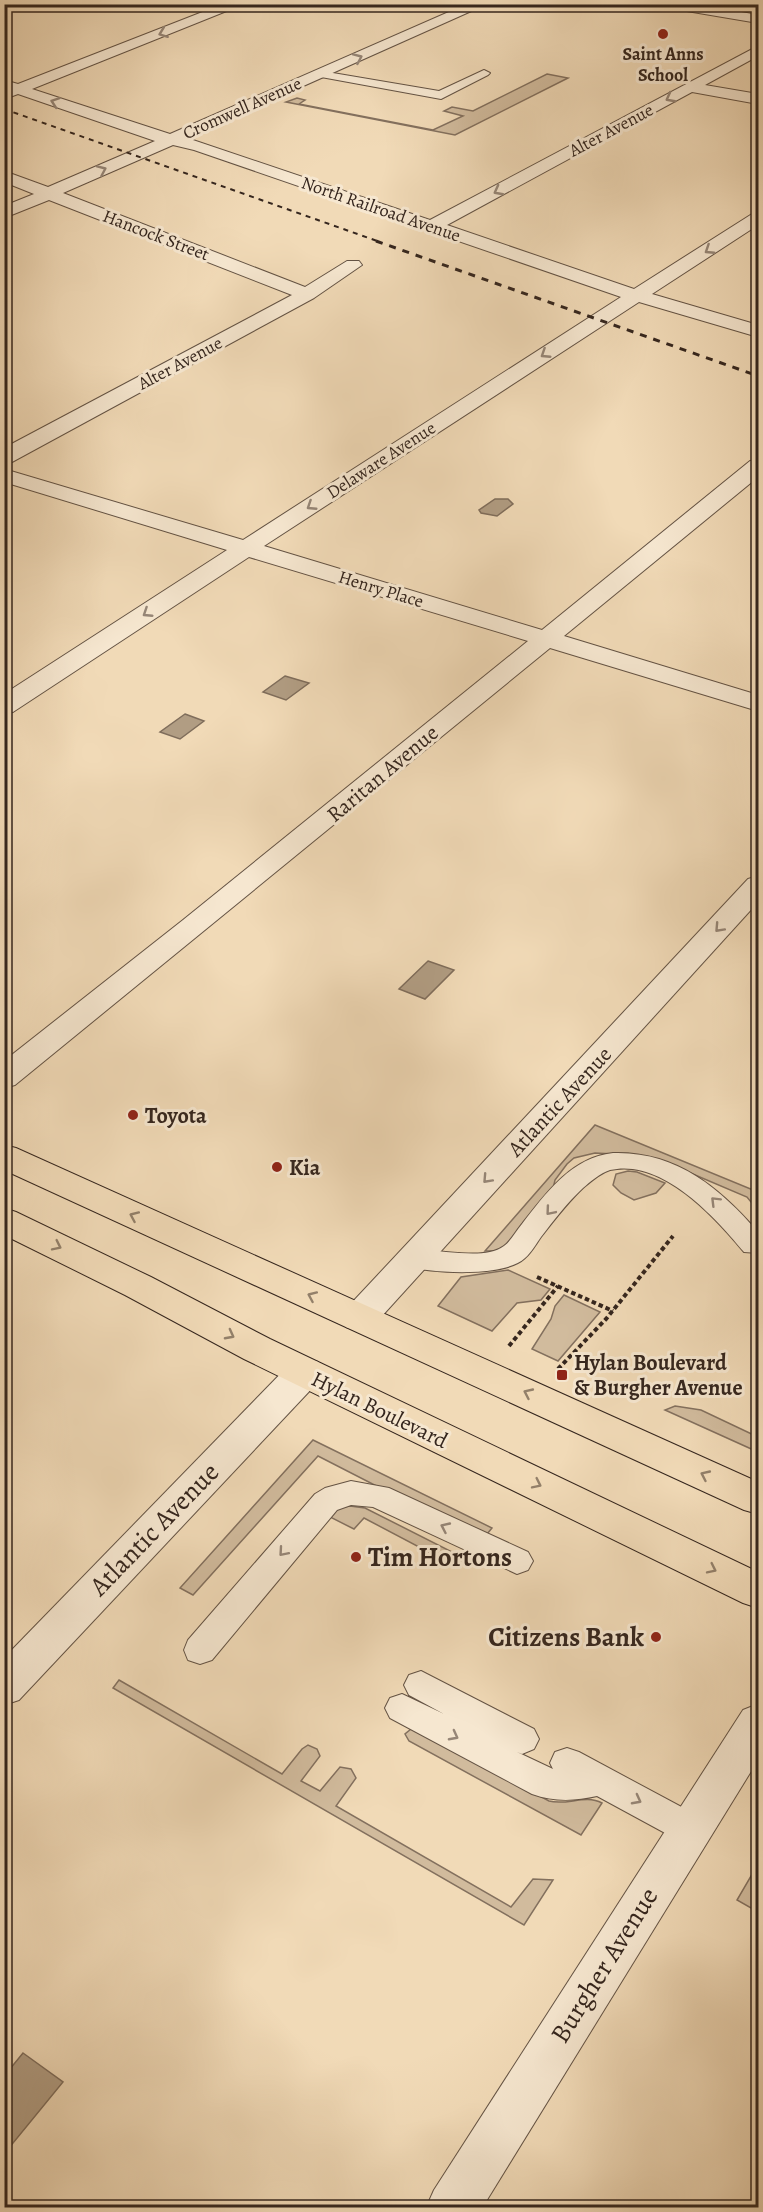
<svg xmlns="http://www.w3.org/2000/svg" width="763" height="2212" viewBox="0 0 763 2212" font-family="Alegreya,serif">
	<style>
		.green { fill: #d1bb9d; stroke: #83705e; stroke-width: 1.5 }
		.water { fill: #b19d83; stroke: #7f6d5b; stroke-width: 1.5 }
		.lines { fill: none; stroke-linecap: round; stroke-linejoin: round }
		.service-casing { stroke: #645344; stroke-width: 2 }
		.minor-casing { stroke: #645344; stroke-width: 2 }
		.primary-casing { stroke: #35261e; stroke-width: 2 }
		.path { stroke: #35261e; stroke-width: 4; stroke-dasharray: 4.5 3; stroke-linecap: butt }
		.service { fill: #f6e7d0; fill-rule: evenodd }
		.minor { fill: #f6e7d0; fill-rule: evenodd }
		.primary { fill: #f1dab7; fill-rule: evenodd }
		.rail-far1 { stroke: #35261e; stroke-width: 2; stroke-dasharray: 5 5; stroke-linecap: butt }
		.rail { stroke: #35261e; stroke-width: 3; stroke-dasharray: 7 7; stroke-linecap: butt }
		.oneway { stroke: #968677 }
		.oneway2 { stroke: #93806a }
		.poi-dot { fill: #8f2418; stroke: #f6e7d0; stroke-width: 2 }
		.labels { text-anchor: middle; stroke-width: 6; stroke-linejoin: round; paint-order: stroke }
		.far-poi-label { font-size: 18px; font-weight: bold; fill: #35261e; stroke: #f6e7d0 }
		.far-street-label { font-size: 18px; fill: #35261e; stroke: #f6e7d0 }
		.street-label { font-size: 22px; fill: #35261e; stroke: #f6e7d0 }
		.poi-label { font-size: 22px; font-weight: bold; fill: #35261e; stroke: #f6e7d0; text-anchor: start }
		.near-street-label { font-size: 27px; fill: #35261e; stroke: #f6e7d0 }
		.near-poi-label { font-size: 27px; font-weight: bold; fill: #35261e; stroke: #f6e7d0; text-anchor: start }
	</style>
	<rect width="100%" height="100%" fill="#f1dab7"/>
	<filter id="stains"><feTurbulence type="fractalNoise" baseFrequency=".00333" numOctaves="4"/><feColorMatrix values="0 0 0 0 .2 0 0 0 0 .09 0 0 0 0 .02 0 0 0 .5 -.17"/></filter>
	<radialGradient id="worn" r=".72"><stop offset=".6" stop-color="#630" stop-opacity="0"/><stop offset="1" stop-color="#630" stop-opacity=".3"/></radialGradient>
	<g class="green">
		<polygon points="547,74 568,78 455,135 286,102 297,98 305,100 299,104 433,130 463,116 444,111 452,107 473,111"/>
		<polygon points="595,1125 758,1192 758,1239 756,1208 747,1197 681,1169 633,1155 595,1153 574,1158 567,1164 555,1180 552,1193 505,1247 496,1251 485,1251"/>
		<polygon points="628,1171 637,1172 665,1183 656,1193 634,1200 621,1193 613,1185 616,1174"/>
		<polygon points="508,1270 550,1289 541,1300 517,1303 492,1331 438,1306 461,1277"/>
		<polygon points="564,1295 600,1312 558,1361 532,1349 551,1319 555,1306"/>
		<polygon points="675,1406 701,1410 758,1437 758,1452 665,1410"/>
		<polygon points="313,1440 492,1528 487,1534 476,1537 318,1456 193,1595 180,1588"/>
		<path d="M350 1506 365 1508 462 1557 465 1562 460 1566H455L364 1518 354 1529 330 1517C333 1509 342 1507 350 1506Z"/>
		<polygon points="119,1680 282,1774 302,1749 308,1745 317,1749 320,1756 301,1781 320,1791 340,1767 351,1769 356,1778 336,1806 511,1907 533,1879 553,1880 524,1925 113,1688"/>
		<path d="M411 1729 420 1731 549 1801C567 1806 585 1794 602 1803L581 1835 409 1741 405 1734Z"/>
		<polygon points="758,1864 758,1912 737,1900"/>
	</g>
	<g class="water">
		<polygon points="495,499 508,499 513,504 497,516 481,513 479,510"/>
		<polygon points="285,676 309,683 286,700 263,692"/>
		<polygon points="185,714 204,721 180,739 160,732"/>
		<polygon points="428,961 454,970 425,999 399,989"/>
		<polygon points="23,2053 63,2082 9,2148 5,2144 5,2075"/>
	</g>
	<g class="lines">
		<defs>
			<g id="service">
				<polygon points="484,70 490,73 488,75 441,99 321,77 315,74 321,71 439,91"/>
				<path d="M613 1153C676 1151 720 1188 758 1232V1253L744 1252C715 1217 662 1158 610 1170 600 1173 590 1182 583 1188 567 1203 554 1220 541 1237 536 1244 531 1253 525 1258 504 1278 430 1273 404 1266L400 1259 404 1252C431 1245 481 1263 504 1246 511 1241 516 1231 522 1224 545 1194 572 1157 613 1153Z"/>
				<polygon points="351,1481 389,1488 528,1552 533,1561 528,1570 517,1574 373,1507 351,1505 337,1510 212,1660 200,1664 188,1660 184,1650 188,1640 315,1494 325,1488"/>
				<path d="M421 1671 534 1729 539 1739 534 1749 522 1754 517 1752 553 1769 550 1763 555 1752 567 1748 579 1752 702 1818 708 1829 702 1840 690 1845 678 1840 597 1796C575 1801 554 1802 532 1794L390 1718 385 1708 390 1698 402 1694 444 1714 409 1695 404 1685 409 1675Z"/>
			</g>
			<g id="minor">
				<polygon points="223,4 244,4 32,89 170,134 467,4 487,4 187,138 430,220 758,46 758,56 705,85 758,94 758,104 692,92 447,225 634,289 752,214 758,213 758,225 652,294 758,325 758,337 639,302 264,546 542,630 750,461 758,460 758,477 564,636 758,695 758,711 550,648 15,1085 4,1088 4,1061 183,920 528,641 249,557 13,712 4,714 4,694 227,550 4,482 4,469 243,540 621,297 194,150 173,145 63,193 305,287 347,261 359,261 362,265 314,298 12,462 4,463 4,448 292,295 49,200 4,218 4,206 34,194 4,182 4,171 48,187 155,141 18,94 10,97 5,95 4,80 18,84"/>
				<polygon points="662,4 697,4 758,15 758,23 669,8"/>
				<polygon points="758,876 758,902 372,1327 359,1331 346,1327 341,1318 346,1309 748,879"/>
				<polygon points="305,1358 318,1362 324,1372 318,1382 19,1700 4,1705 4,1658 292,1362"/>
				<polygon points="758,1704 758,1760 482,2208 426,2208 434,2190 743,1710"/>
			</g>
			<g id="primary">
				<polygon points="4,1145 16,1148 758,1482 758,1514 744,1510 4,1170"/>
				<polygon points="4,1208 16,1212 151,1277 270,1339 758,1572 758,1608 743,1603 244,1359 125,1295 4,1235"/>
			</g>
		</defs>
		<use href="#service" class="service-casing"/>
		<use href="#minor" class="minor-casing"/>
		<use href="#primary" class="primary-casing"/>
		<g class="path">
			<polyline points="537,1277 613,1311"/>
			<polyline points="509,1346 558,1286"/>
			<polyline points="558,1369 606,1319 673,1236"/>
		</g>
		<use href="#service" class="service"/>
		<use href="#minor" class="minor"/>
		<use href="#primary" class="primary"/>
		<polyline class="rail-far1" points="4,109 380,242"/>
		<polyline class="rail" points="376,241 758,376"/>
	</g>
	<defs><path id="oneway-chevron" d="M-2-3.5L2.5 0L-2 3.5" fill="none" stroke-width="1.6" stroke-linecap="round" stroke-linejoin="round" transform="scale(1.5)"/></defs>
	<g class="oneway">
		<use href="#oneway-chevron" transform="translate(163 33) rotate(159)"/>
		<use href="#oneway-chevron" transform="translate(358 58) rotate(-24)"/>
		<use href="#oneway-chevron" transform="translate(670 98) rotate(152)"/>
		<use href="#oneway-chevron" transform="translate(55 102) rotate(-161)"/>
		<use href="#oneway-chevron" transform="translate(102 170) rotate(-24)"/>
		<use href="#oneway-chevron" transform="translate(498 191) rotate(152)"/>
		<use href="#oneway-chevron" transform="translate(709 250) rotate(147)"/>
		<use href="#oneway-chevron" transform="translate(545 354) rotate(147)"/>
		<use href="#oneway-chevron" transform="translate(311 506) rotate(147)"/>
		<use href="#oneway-chevron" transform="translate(147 613) rotate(147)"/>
		<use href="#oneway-chevron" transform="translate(719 928) rotate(133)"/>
		<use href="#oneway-chevron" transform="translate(487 1179) rotate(133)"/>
		<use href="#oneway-chevron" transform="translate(715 1201) rotate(-135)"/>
		<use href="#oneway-chevron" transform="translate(550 1211) rotate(130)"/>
		<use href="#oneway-chevron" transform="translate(445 1527) rotate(-155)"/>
		<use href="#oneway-chevron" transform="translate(283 1552) rotate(131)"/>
		<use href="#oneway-chevron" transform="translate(454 1736) rotate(28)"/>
		<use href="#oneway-chevron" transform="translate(637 1800) rotate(28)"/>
	</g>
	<g class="oneway2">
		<use href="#oneway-chevron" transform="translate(134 1216) rotate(-156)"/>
		<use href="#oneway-chevron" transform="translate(57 1246) rotate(26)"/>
		<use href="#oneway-chevron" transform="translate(312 1296) rotate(-156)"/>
		<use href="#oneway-chevron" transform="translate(230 1335) rotate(28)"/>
		<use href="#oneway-chevron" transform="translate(528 1393) rotate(-155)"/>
		<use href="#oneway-chevron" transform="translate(705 1475) rotate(-155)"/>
		<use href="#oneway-chevron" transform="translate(537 1484) rotate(26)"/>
		<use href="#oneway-chevron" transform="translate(712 1569) rotate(26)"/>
	</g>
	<g class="poi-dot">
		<circle cx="663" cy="34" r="6"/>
		<circle cx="133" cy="1115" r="6"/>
		<circle cx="277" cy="1167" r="6"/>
		<rect x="556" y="1369" width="12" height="12" rx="3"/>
		<circle cx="356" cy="1557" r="6"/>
		<circle cx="656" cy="1637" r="6"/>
	</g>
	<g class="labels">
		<g class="far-poi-label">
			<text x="663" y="60">Saint Anns<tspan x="663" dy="21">School</tspan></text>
		</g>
		<g class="far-street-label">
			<text transform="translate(242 108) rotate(-24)" y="6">Cromwell Avenue</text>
			<text transform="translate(611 130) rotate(-28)" y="6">Alter Avenue</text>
			<text transform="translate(381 209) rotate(19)" y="6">North Railroad Avenue</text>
			<text transform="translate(156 235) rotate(21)" y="6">Hancock Street</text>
			<text transform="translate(180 363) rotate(-28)" y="6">Alter Avenue</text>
			<text transform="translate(381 460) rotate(-33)" y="6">Delaware Avenue</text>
			<text transform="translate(381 589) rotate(17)" y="6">Henry Place</text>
		</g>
		<g class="street-label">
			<text transform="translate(382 773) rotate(-40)" y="8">Raritan Avenue</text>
			<text transform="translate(559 1101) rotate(-47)" y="8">Atlantic Avenue</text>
			<text transform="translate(380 1409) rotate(26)" y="8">Hylan Boulevard</text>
		</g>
		<g class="poi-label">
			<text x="145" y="1123">Toyota</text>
			<text x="289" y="1175">Kia</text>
			<text x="574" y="1370">Hylan Boulevard<tspan x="574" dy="25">&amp; Burgher Avenue</tspan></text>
		</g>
		<g class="near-street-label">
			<text transform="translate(154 1529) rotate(-46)" y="9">Atlantic Avenue</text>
			<text transform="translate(604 1965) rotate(-58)" y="9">Burgher Avenue</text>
		</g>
		<g class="near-poi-label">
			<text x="368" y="1566">Tim Hortons</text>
			<text x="644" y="1646" text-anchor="end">Citizens Bank</text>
		</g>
	</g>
	<rect width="763" height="2212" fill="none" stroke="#f1dab7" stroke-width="24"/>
	<rect x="6" y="6" width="751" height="2200" fill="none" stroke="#35261e" stroke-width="3"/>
	<rect x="12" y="12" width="739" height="2188" fill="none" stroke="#35261e" stroke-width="1.5"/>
	<rect width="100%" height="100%" filter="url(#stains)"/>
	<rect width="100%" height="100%" fill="url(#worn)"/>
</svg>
